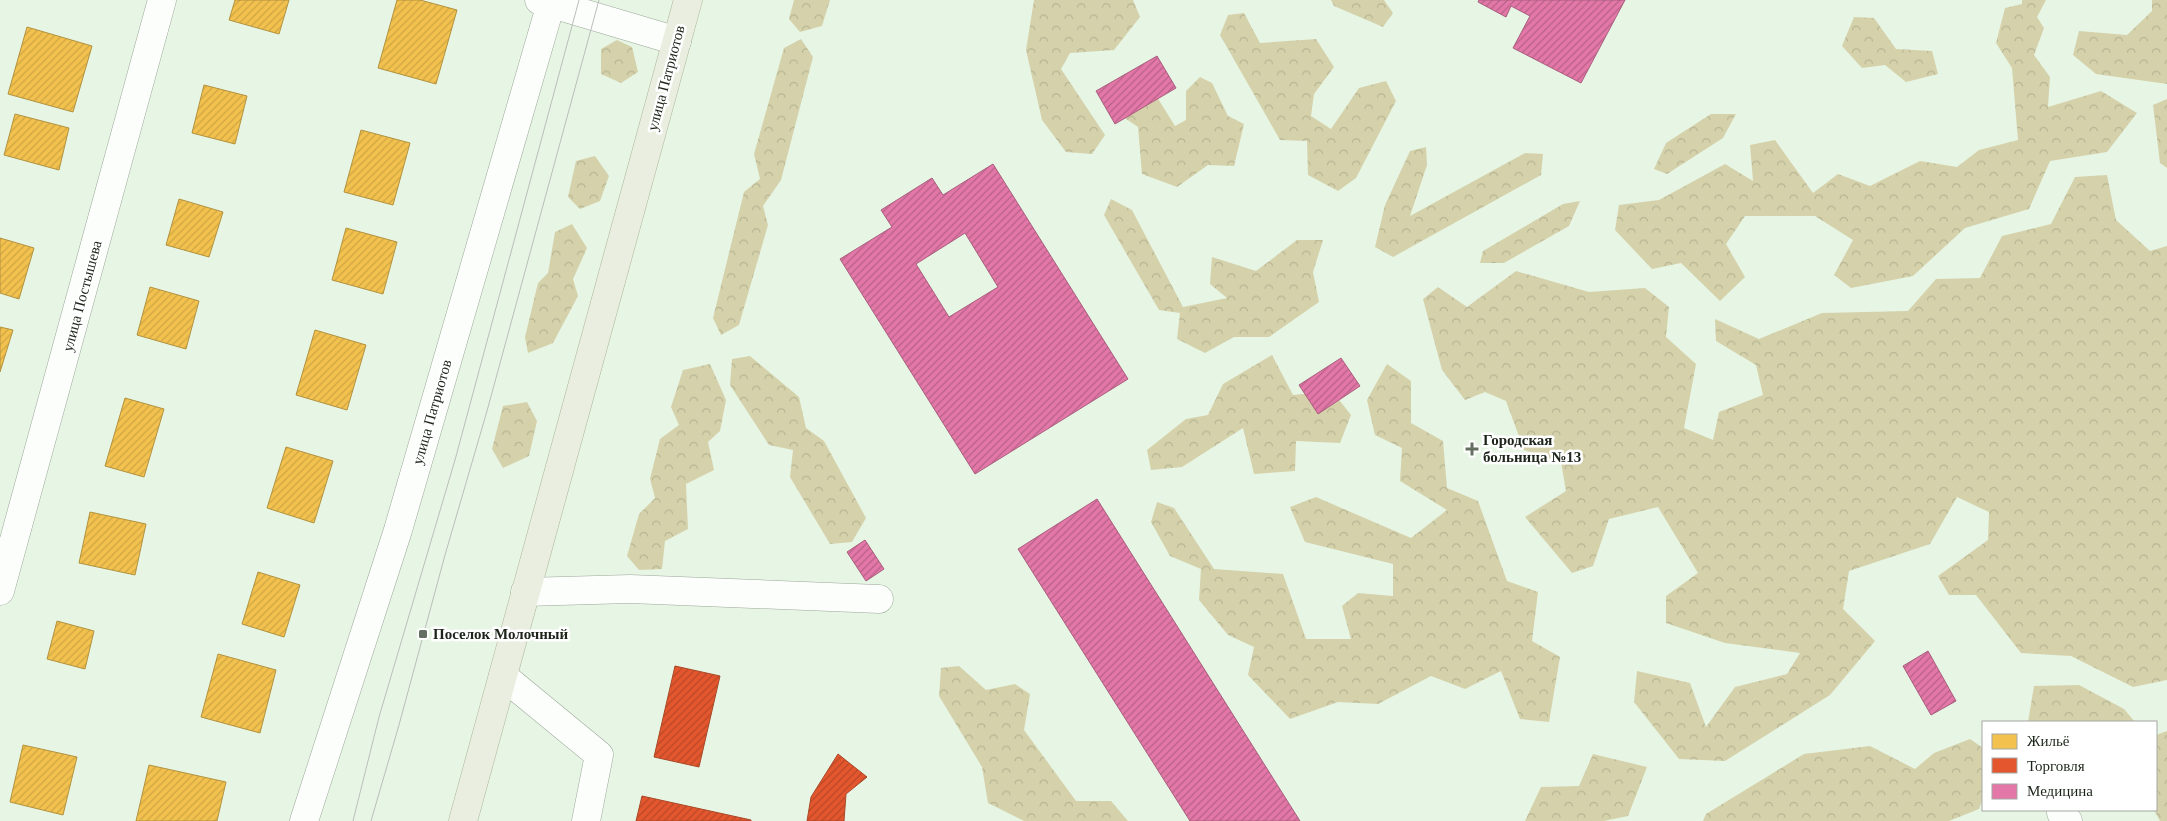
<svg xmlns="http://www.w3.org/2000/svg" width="2167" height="821" viewBox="0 0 2167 821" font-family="'Times New Roman',serif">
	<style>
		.forest { fill: url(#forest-crowns) }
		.homes { fill: url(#homes-hatch); stroke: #b2923e }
		.shops { fill: url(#shops-hatch); stroke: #a84828 }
		.health { fill: url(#health-hatch); stroke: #a85e7d; fill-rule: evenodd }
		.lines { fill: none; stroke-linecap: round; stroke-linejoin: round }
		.minor-casing { stroke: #9da79a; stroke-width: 29 }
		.major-casing { stroke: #abb498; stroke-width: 29 }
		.minor { stroke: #fbfefb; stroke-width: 28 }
		.major { stroke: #eaeee0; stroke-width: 28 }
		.tram { stroke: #bbbeba; stroke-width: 1 }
		.poi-dot { fill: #646e61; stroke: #fff; stroke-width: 2 }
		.labels { text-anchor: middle; stroke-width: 5; stroke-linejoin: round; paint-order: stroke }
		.street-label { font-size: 15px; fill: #1d251a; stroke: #fff }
		.poi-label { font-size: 15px; font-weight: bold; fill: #1d251a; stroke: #fff; text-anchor: start }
	</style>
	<defs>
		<pattern id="forest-crowns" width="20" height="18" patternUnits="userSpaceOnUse" patternTransform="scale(1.25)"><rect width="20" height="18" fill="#d5d2ab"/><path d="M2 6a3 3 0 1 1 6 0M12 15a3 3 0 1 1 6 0" fill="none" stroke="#b6b493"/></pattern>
		<pattern id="homes-hatch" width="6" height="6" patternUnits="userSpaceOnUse" patternTransform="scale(1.25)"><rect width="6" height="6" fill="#f2c14e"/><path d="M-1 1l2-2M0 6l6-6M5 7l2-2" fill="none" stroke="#cfa644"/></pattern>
		<pattern id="shops-hatch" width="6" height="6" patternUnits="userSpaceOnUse" patternTransform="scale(1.25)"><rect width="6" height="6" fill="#e4572e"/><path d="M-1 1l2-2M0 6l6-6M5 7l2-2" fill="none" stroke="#b84826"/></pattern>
		<pattern id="health-hatch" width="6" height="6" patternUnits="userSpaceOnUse" patternTransform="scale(1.25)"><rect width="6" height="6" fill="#e377a8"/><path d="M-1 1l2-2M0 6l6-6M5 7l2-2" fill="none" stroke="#b76188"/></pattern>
	</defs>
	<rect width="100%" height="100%" fill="#e7f5e4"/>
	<g class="forest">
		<polygon points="794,0 830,0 822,26 800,32 789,19"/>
		<polygon points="1034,0 1133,0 1140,17 1114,50 1070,53 1061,69 1105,135 1092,154 1066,152 1042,120 1026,50"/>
		<polygon points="1331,0 1384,0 1393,13 1383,27 1334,6"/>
		<polygon points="2022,0 2046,0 2037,17 2044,28 2034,55 2050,77 2048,107 2101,91 2137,113 2107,152 2050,161 2029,209 1965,228 1913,276 1851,288 1834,275 1853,240 1815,216 1745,216 1726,244 1745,277 1720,301 1681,263 1652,269 1615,230 1619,205 1659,200 1725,164 1753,181 1750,145 1775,140 1813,193 1838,174 1870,186 1920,161 1957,167 1979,150 2018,140 2012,68 1996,43 2005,8 2022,4"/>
		<polygon points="2152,0 2167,0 2167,84 2096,74 2073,55 2079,31 2127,35 2152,11"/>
		<polygon points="1244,13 1260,43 1316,39 1334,67 1314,94 1311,116 1331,129 1359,88 1386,81 1396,101 1356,178 1338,191 1308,175 1307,141 1280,140 1220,35 1228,15"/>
		<polygon points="1854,17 1874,18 1896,49 1932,51 1938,74 1906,82 1885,65 1862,68 1842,46"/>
		<polygon points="801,39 813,57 781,180 763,206 768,225 739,325 721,335 713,318 744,192 760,179 754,154 784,48"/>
		<polygon points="617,40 632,47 638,72 621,83 601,74 601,49"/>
		<polygon points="1200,77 1212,83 1228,116 1244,124 1234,166 1208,165 1177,187 1142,174 1138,127 1110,108 1147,81 1175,126 1186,120 1186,91"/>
		<polygon points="2167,99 2167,168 2160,163 2153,105"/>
		<polygon points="1711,114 1736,114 1723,138 1667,174 1654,169 1666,143"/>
		<polygon points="1426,147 1427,165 1410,216 1525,153 1543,154 1541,175 1393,257 1375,247 1385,205 1410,151"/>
		<polygon points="595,156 609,176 600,201 580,209 568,197 576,161"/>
		<polygon points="2107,175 2116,220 2150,251 2167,246 2167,680 2133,687 2071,656 2021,653 1976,595 1949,595 1938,576 1988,540 1989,512 1957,497 1930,544 1849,571 1843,609 1875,641 1830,695 1725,761 1679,759 1634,702 1637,671 1690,683 1706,727 1735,687 1787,674 1800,653 1725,643 1666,623 1666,596 1698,573 1658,507 1609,519 1593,566 1572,573 1525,517 1566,491 1561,462 1524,450 1506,401 1485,392 1465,400 1442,370 1423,299 1438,287 1467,307 1516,271 1589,292 1645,288 1669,307 1666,337 1696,364 1684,428 1713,440 1719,412 1763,395 1756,365 1716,341 1715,319 1759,339 1822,313 1908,311 1936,279 1980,278 2002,236 2051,224 2075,177"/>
		<polygon points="1111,199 1132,210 1183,307 1227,298 1210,284 1212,257 1256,271 1297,240 1323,240 1313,272 1319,302 1269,337 1234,337 1205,353 1177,339 1180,313 1159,310 1104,215"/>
		<polygon points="1580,201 1569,226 1504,263 1480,263 1483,251 1563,204"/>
		<polygon points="572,224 587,248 573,279 578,296 553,343 528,353 525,337 538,283 548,273 555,232"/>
		<polygon points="1272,355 1293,395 1332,391 1351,415 1340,443 1296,441 1295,471 1254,474 1243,428 1182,467 1151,470 1147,450 1186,419 1208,415 1223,384"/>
		<polygon points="750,356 799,397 806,428 824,441 866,518 852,542 830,544 790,477 793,450 769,445 730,385 732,359"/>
		<polygon points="710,364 726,400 720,431 708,442 714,470 686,484 688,529 665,541 662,569 639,570 627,556 639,514 655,498 650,479 660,439 679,425 671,407 683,370"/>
		<polygon points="1387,364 1411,381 1411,423 1443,441 1447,488 1478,501 1507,581 1538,592 1532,641 1560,657 1549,722 1520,719 1501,671 1465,689 1431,676 1378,704 1338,702 1290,719 1248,675 1254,647 1228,635 1199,600 1201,569 1170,556 1151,522 1157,502 1174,508 1214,569 1283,574 1306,639 1351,639 1342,606 1358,593 1393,596 1393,564 1305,542 1290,507 1316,497 1411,538 1447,510 1400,481 1402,448 1375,435 1367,400"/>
		<polygon points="527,402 537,421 529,456 503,468 492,449 503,406"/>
		<polygon points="959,666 986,690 1015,684 1030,694 1024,730 1076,801 1111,801 1128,821 1024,821 988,803 982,767 939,696 941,668"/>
		<polygon points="2079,685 2124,709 2135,722 2028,722 2034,686"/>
		<polygon points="2167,731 2167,821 2160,821 2154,810 2156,735"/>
		<polygon points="1970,739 1983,748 1983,798 1979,809 1949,821 1703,821 1706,814 1804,754 1870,746 1915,769 1934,753"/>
		<polygon points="1593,754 1647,767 1628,816 1604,821 1525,821 1541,787 1579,786"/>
	</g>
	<g class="homes">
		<polygon points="235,0 289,0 279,34 229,20"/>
		<polygon points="397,0 420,0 457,10 436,84 378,68"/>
		<polygon points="27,27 92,46 73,112 8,94"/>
		<polygon points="204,85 247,96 235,144 192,133"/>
		<polygon points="15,114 69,128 59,170 4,155"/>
		<polygon points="361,130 410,143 393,205 344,192"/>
		<polygon points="179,199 223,212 209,257 166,245"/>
		<polygon points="346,228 397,242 383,294 332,280"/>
		<polygon points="0,238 34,248 19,299 0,293"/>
		<polygon points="150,287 199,301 186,349 137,335"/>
		<polygon points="0,327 13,330 0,372"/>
		<polygon points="315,330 366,345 347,410 296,395"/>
		<polygon points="125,398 164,409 144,477 105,466"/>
		<polygon points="286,447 333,461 314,523 267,508"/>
		<polygon points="90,512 146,524 135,575 79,563"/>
		<polygon points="258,572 300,585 284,637 242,624"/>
		<polygon points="57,621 94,631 85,669 47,659"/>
		<polygon points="218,654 276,670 260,733 201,717"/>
		<polygon points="23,745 77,757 63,815 10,802"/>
		<polygon points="149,765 226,782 217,821 136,821"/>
	</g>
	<g class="shops">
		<polygon points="675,666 720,676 699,767 654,757"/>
		<polygon points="838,754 867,777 846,794 844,821 807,821 811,797"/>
		<polygon points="642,796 751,820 751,821 636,821"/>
	</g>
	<g class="health">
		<polygon points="1479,0 1625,0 1581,83 1513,48 1530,16 1511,6 1506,17 1478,2"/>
		<polygon points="1157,56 1176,88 1115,124 1096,91"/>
		<path d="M993 164 1128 379 975 474 840 259 892 227 881 210 932 178 943 195ZM965 233 998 287 949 317 916 264Z"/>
		<polygon points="1341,358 1360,386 1318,414 1299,385"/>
		<polygon points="1097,499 1300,821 1190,821 1018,549"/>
		<polygon points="865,540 884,569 866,581 847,552"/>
		<polygon points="1928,651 1956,701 1931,715 1903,666"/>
	</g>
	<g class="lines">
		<defs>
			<g id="minor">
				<polyline points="539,0 677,41"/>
				<polyline points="0,591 162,0"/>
				<polyline points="525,592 630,589 879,599"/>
				<polyline points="503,676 599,755 586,821"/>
				<polyline points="2061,813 2068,821"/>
				<polyline points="304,821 398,530 552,0"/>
			</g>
			<polyline id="major" points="463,821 688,0"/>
		</defs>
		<use href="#minor" class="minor-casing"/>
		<use href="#major" class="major-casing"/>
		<use href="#minor" class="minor"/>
		<use href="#major" class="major"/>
		<g class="tram">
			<polyline points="353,821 379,717 455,460 579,0"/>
			<polyline points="371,821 399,725 445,555 487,411 599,0"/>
		</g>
	</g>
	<g class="poi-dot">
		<path d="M1469.5 441.5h5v5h5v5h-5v5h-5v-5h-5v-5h5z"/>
		<rect x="418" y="629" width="10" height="10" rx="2.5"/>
	</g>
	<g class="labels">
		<g class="street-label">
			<text transform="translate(666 78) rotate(-75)" y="5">улица Патриотов</text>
			<text transform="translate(82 296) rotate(-75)" y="5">улица Постышева</text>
			<text transform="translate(432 412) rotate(-74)" y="5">улица Патриотов</text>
		</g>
		<g class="poi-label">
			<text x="1483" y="445">Городская<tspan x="1483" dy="17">больница №13</tspan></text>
			<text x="433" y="639">Поселок Молочный</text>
		</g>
	</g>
	<rect x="1982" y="721" width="175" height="90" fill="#ffffff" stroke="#a5a8a3"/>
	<rect x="1992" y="734" width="25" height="15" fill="#f2c14e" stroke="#a5a8a3"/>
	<text x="2027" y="746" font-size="15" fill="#1d251a">Жильё</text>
	<rect x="1992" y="758" width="25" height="15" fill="#e4572e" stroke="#a5a8a3"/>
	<text x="2027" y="771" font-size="15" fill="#1d251a">Торговля</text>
	<rect x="1992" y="784" width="25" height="15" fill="#e377a8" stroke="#a5a8a3"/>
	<text x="2027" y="796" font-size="15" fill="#1d251a">Медицина</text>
</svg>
